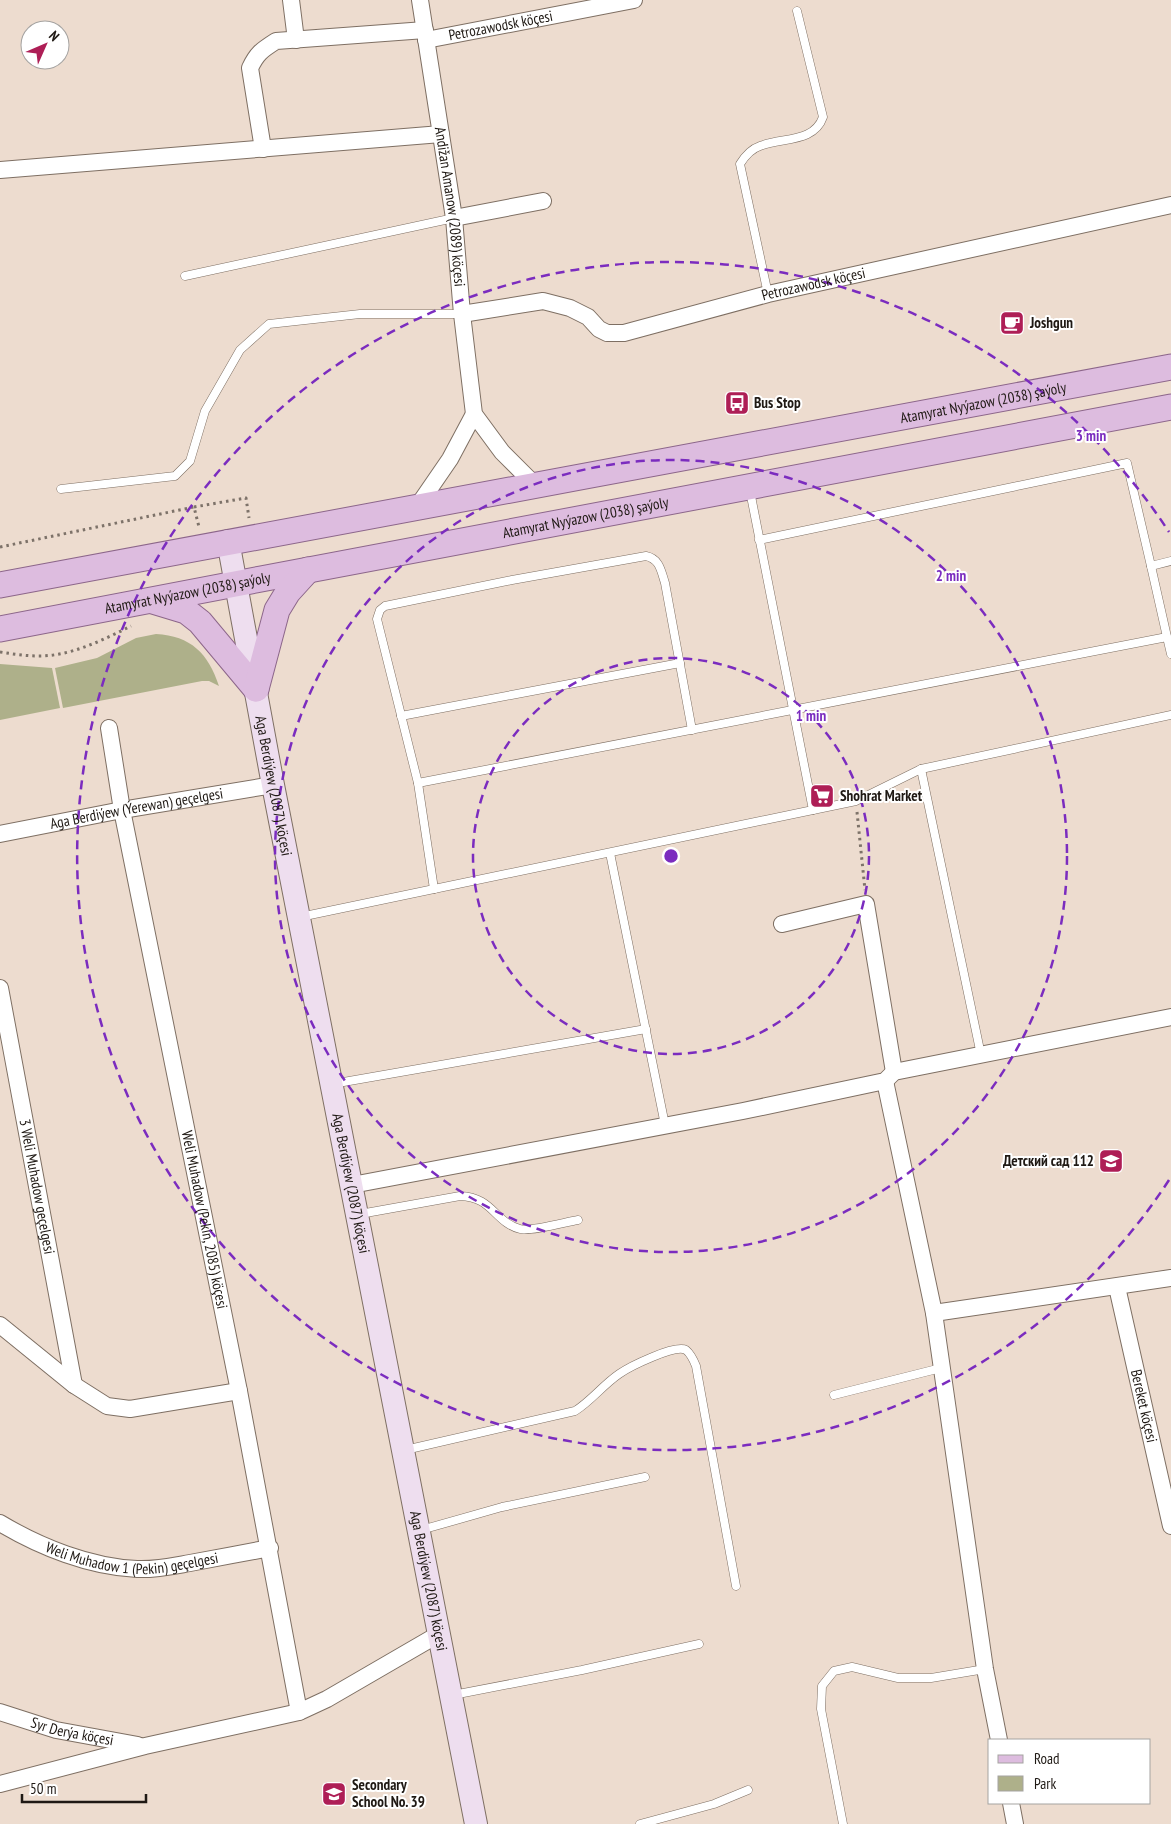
<svg xmlns="http://www.w3.org/2000/svg" width="1171" height="1824" viewBox="0 0 1171 1824" font-family="'PT Sans Narrow',sans-serif">
	<style>
		.green { fill: #aeb08a }
		.lines { fill: none; stroke-linecap: round; stroke-linejoin: round }
		.lane-casing { stroke: #7e6f63; stroke-width: 9 }
		.street-casing { stroke: #7e6f63; stroke-width: 18 }
		.secondary-casing { stroke: #7e6f63; stroke-width: 24 }
		.primary-casing { stroke: #8c668a; stroke-width: 27 }
		.path { stroke: #7d7269; stroke-width: 3; stroke-dasharray: 2.5 4; stroke-linecap: butt }
		.lane { stroke: #fff; stroke-width: 8 }
		.street { stroke: #fff; stroke-width: 16 }
		.secondary { stroke: #eedeef; stroke-width: 22 }
		.primary { stroke: #ddbcdf; stroke-width: 25 }
		.ring { fill: none; stroke: #7b2cbf; stroke-width: 2.5; stroke-dasharray: 9 6 }
		.labels { text-anchor: middle; stroke-width: 4; stroke-linejoin: round; paint-order: stroke }
		.street-label { font-size: 15px; fill: #1f1914; stroke: #fff }
		.poi-label { font-size: 15px; font-weight: bold; fill: #1f1914; stroke: #fff; text-anchor: start }
		.centre { fill: #7b2cbf; stroke: #fff; stroke-width: 2.5 }
		.ring-label { font-size: 15px; text-anchor: middle; font-weight: bold; fill: #7b2cbf; stroke: #fff; stroke-width: 4; stroke-linejoin: round; paint-order: stroke }
	</style>
	<rect width="100%" height="100%" fill="#eddccf"/>
	<g class="green">
		<path d="M156 634C191 636 208 653 219 686L209 681H202L63 708 55 668 97 658 136 638Z"/>
		<polygon points="0,664 52,668 60,708 0,720"/>
	</g>
	<g class="lines">
		<defs>
			<g id="lane">
				<polyline points="185,276 454,218"/>
				<path d="M768 294 740 164C745 156 751 149 760 146 782 137 814 143 823 117L797 11"/>
				<polyline points="61,489 175,476 190,461 205,411 240,350 269,324 360,314 462,314"/>
				<polyline points="750,491 813,810"/>
				<polyline points="759,540 1127,463 1151,566"/>
				<polyline points="1167,637 1151,566 1171,561"/>
				<polyline points="401,716 680,663"/>
				<polyline points="921,769 981,1055"/>
				<polyline points="418,783 1167,637 1171,654"/>
				<polyline points="610,853 665,1125"/>
				<path d="M434 889 418 783 377 619 380 610 385 606 512 580 646 556C660 559 661 571 665 583L692 730"/>
				<polyline points="300,917 856,801 921,769 1171,715"/>
				<polyline points="332,1084 646,1029"/>
				<path d="M360 1214 460 1196C493 1197 494 1222 520 1229 530 1232 566 1222 578 1220"/>
				<polyline points="834,1395 941,1368"/>
				<path d="M405 1450 575 1411C591 1401 603 1385 619 1374 629 1367 675 1344 686 1350 691 1354 694 1361 696 1366L736 1586"/>
				<polyline points="421,1530 502,1507 645,1477"/>
				<polyline points="453,1695 582,1670 699,1644"/>
				<polyline points="640,1824 714,1804 748,1790"/>
				<polyline points="843,1824 821,1709 822,1686 834,1671 852,1667 898,1678 931,1678 985,1669"/>
			</g>
			<g id="street">
				<polyline points="291,0 296,40"/>
				<path id="s1" d="M420 0 454 218 462 314 474 414 502 452 536 486"/>
				<path id="s2" d="M426 40 634 0"/>
				<path d="M263 149 250 68C257 53 262 50 276 41L425 30"/>
				<polyline points="0,170 441,134"/>
				<polyline points="454,218 543,201"/>
				<path id="s3" d="M462 314 543 301 570 308 588 317 599 329 607 333H624L768 294 1171 205"/>
				<polyline points="417,507 450,459 474,414"/>
				<path id="s4" d="M109 728 122 810 239 1391 299 1712"/>
				<path id="s5" d="M0 834 122 810 273 785"/>
				<polyline points="782,924 866,904 894,1072"/>
				<path id="s6" d="M0 988 74 1385"/>
				<polyline points="885,1081 934,1313 985,1669 999,1740"/>
				<polyline points="352,1185 743,1111 885,1081 894,1072 1171,1017"/>
				<path id="s7" d="M1117 1287 1171 1526"/>
				<polyline points="934,1313 1171,1278"/>
				<polyline points="0,1325 74,1385 107,1406 130,1409 239,1391"/>
				<path id="s8" d="M0 1523C40 1547 90 1567 137 1569 155 1570 173 1566 190 1563 217 1558 243 1553 270 1548"/>
				<path id="s9" d="M0 1712 56 1730 138 1745"/>
				<polyline points="0,1784 145,1746 299,1712 327,1699 439,1634"/>
				<polyline points="1011,1803 1015,1824"/>
			</g>
			<g id="secondary">
				<path id="s10" d="M228 541 273 785 476 1824"/>
			</g>
			<g id="primary">
				<path id="s11" d="M0 585C390 509 781 443 1171 367"/>
				<polyline points="153,601 186,611 200,622 256,689"/>
				<path id="s12" d="M0 629 261 579 1171 407"/>
				<polyline points="256,689 277,610 288,592 308,570"/>
			</g>
		</defs>
		<use href="#lane" class="lane-casing"/>
		<use href="#street" class="street-casing"/>
		<use href="#secondary" class="secondary-casing"/>
		<use href="#primary" class="primary-casing"/>
		<g class="path">
			<polyline points="194,507 246,498 249,518"/>
			<polyline points="0,547 194,507 199,527"/>
			<path d="M0 652C13 654 26 656 39 656 71 656 103 640 131 626"/>
			<polyline points="857,812 865,890"/>
		</g>
		<use href="#lane" class="lane"/>
		<use href="#street" class="street"/>
		<use href="#secondary" class="secondary"/>
		<use href="#primary" class="primary"/>
	</g>
	<g class="ring">
		<circle cx="671" cy="856" r="198"/>
		<circle cx="671" cy="856" r="396"/>
		<path d="M1169 1180A594 594 0 1 1 1169 532"/>
	</g>
	<defs>
		<symbol id="cafe-square" viewBox="-11 -11 22 22"><rect x="-9" y="-9" width="18" height="18" rx="4" fill="#ae1e56" stroke="#fff"/><path d="M-5.5-4.5H6V0H3Q3 3.5 0 3.5H-2.5Q-5.5 3.5-5.5 0ZM3-3.2v2h1.7v-2ZM-6 4.5H4V6H-6Z" fill="#fff"/></symbol>
		<symbol id="bus-square" viewBox="-11 -11 22 22"><rect x="-9" y="-9" width="18" height="18" rx="4" fill="#ae1e56" stroke="#fff"/><path d="M-5-6H5V4H4V6H2V4H-2V6H-4V4H-5ZM-3.5-4V0h7V-4ZM-3.5 1.2v1.5H-2V1.2ZM2 1.2v1.5H3.5V1.2Z" fill="#fff"/></symbol>
		<symbol id="supermarket-square" viewBox="-11 -11 22 22"><rect x="-9" y="-9" width="18" height="18" rx="4" fill="#ae1e56" stroke="#fff"/><path d="M-6-5.5h2.5l.6 2H6L4.5 2H-2.5L-4.4-4H-6ZM-1.5 3.2a1.3 1.3 0 1 0 .1 0ZM3 3.2a1.3 1.3 0 1 0 .1 0Z" fill="#fff"/></symbol>
		<symbol id="school-square" viewBox="-11 -11 22 22"><rect x="-9" y="-9" width="18" height="18" rx="4" fill="#ae1e56" stroke="#fff"/><path d="M0-5L7-2L0 1L-7-2ZM-4 1L0 2.5L4 1V4Q0 6-4 4Z" fill="#fff"/></symbol>
	</defs>
	<g fill-rule="evenodd">
		<use href="#cafe-square" x="998" y="309" width="28" height="28"/>
		<use href="#bus-square" x="723" y="389" width="28" height="28"/>
		<use href="#supermarket-square" x="808" y="782" width="28" height="28"/>
		<use href="#school-square" x="1097" y="1147" width="28" height="28"/>
		<use href="#school-square" x="320" y="1780" width="28" height="28"/>
	</g>
	<g class="labels">
		<g class="street-label">
			<text dy="5" stroke="none"><textPath href="#s2" startOffset="76">Petrozawodsk köçesi</textPath></text>
			<text dy="5" stroke="none"><textPath href="#s1" startOffset="209">Andižan Amanow (2089) köçesi</textPath></text>
			<text dy="5" stroke="none"><textPath href="#s3" startOffset="368">Petrozawodsk köçesi</textPath></text>
			<text dy="5" stroke="none"><textPath href="#s11" startOffset="1000">Atamyrat Nyýazow (2038) şaýoly</textPath></text>
			<text dy="5" stroke="none"><textPath href="#s12" startOffset="596">Atamyrat Nyýazow (2038) şaýoly</textPath></text>
			<text dy="5" stroke="none"><textPath href="#s12" startOffset="191">Atamyrat Nyýazow (2038) şaýoly</textPath></text>
			<text dy="5" stroke="none"><textPath href="#s10" startOffset="249">Aga Berdiýew (2087) köçesi</textPath></text>
			<text dy="5" stroke="none"><textPath href="#s5" startOffset="139">Aga Berdiýew (Ýerewan) geçelgesi</textPath></text>
			<text dy="5" stroke="none"><textPath href="#s10" startOffset="654">Aga Berdiýew (2087) köçesi</textPath></text>
			<text dy="5" stroke="none"><textPath href="#s6" startOffset="202">3 Weli Muhadow geçelgesi</textPath></text>
			<text dy="5" stroke="none"><textPath href="#s4" startOffset="501">Weli Muhadow (Pekin, 2085) köçesi</textPath></text>
			<text dy="5" stroke="none"><textPath href="#s7" startOffset="122">Bereket köçesi</textPath></text>
			<text dy="5" stroke="none"><textPath href="#s8" startOffset="140">Weli Muhadow 1 (Pekin) geçelgesi</textPath></text>
			<text dy="5" stroke="none"><textPath href="#s10" startOffset="1059">Aga Berdiýew (2087) köçesi</textPath></text>
			<text dy="5" stroke="none"><textPath href="#s9" startOffset="75">Syr Derýa köçesi</textPath></text>
		</g>
		<g class="poi-label">
			<text x="1030" y="328">Joshgun</text>
			<text x="754" y="408">Bus Stop</text>
			<text x="840" y="801">Shohrat Market</text>
			<text x="1094" y="1166" text-anchor="end">Детский сад 112</text>
			<text x="352" y="1790">Secondary<tspan x="352" dy="17">School No. 39</tspan></text>
		</g>
	</g>
	<circle cx="671" cy="856" r="8" class="centre"/>
	<g class="ring-label">
		<text x="1091" y="441">3 min</text>
		<text x="951" y="581">2 min</text>
		<text x="811" y="721">1 min</text>
	</g>
	<rect x="988" y="1739" width="162" height="65" fill="#ffffff" stroke="#a5a3a1"/>
	<rect x="998" y="1755" width="25" height="8" fill="#ddbcdf" stroke="#a5a3a1"/>
	<text x="1034" y="1764" font-size="15" fill="#1f1914">Road</text>
	<rect x="998" y="1776" width="25" height="15" fill="#aeb08a" stroke="#a5a3a1"/>
	<text x="1034" y="1789" font-size="15" fill="#1f1914">Park</text>
	<g transform="translate(45 45) rotate(45)"><circle r="24" fill="#ffffff" stroke="#a5a3a1"/>
	<path d="M0-4L9 19L0 12L-9 19Z" fill="#ae1e56"/>
	<text y="-8" font-size="14" font-weight="bold" text-anchor="middle" fill="#1f1914">N</text>
	</g>
	<path d="M22 1794v8h124v-8" fill="none" stroke="#1f1914" stroke-width="2.5"/>
	<text x="30" y="1794" font-size="15" fill="#1f1914" stroke="#ffffff" stroke-width="4" paint-order="stroke">50 m</text>
</svg>
